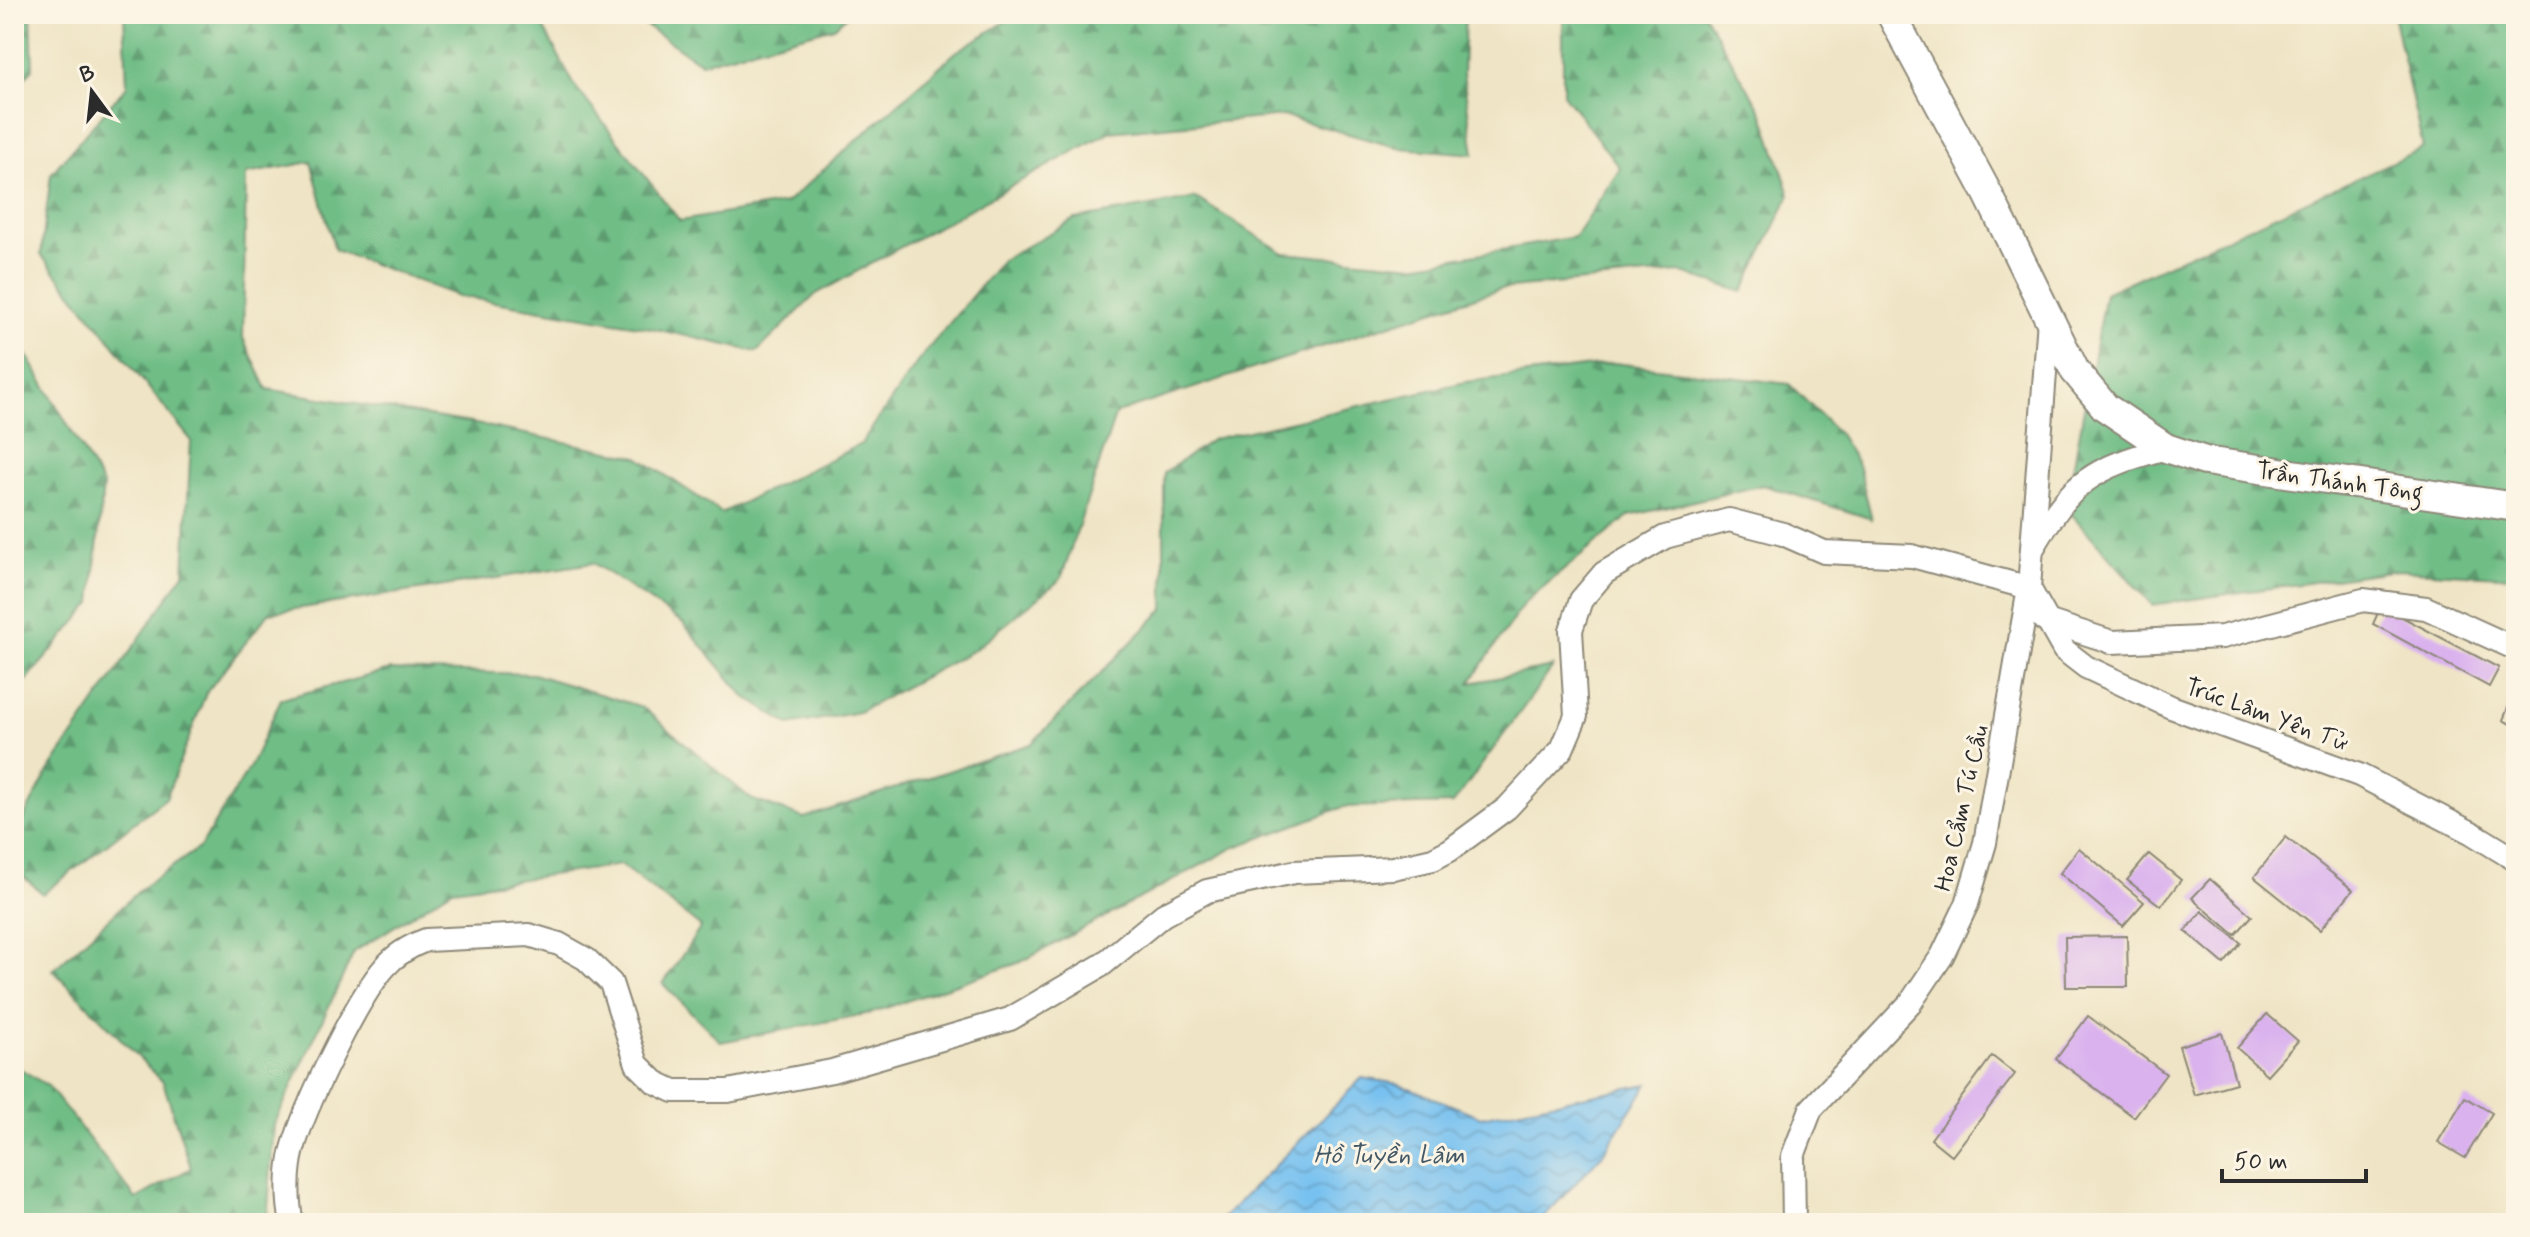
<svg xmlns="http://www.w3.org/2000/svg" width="2530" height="1237" viewBox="0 0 2530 1237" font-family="Mynerve,sans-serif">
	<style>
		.forest { fill: url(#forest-firs); stroke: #4d7458; stroke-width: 2 }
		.water { fill: url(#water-waves); stroke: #51768e; stroke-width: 2 }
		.building { fill: #dab2ee }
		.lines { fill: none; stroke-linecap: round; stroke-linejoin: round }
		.minor-casing { stroke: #8d8878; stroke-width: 26 }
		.major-casing { stroke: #8d8878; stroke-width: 32 }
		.minor { stroke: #fff; stroke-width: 22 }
		.major { stroke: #fff; stroke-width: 28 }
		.labels { text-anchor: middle; stroke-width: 6; stroke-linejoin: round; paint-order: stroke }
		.street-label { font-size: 24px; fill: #2b2b2b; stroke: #fcf5e5 }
		.water-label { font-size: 26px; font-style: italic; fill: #425866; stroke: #fcf5e5 }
	</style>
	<defs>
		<pattern id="forest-firs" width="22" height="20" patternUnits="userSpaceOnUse" patternTransform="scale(2)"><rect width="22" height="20" fill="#6fbd86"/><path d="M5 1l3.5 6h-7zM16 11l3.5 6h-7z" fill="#5b9a6e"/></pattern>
		<pattern id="water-waves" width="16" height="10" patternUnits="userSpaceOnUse" patternTransform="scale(2)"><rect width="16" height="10" fill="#77c1f0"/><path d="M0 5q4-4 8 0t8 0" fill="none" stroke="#629dc3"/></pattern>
	</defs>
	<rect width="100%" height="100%" fill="#fcf5e5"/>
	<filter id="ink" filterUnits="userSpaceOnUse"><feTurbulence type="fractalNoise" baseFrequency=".0125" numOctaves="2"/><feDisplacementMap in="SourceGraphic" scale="16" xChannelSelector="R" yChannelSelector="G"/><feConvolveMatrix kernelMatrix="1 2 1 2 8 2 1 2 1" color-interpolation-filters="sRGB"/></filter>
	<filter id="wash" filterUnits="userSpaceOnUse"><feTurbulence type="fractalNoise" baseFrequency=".006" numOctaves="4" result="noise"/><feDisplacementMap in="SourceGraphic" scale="32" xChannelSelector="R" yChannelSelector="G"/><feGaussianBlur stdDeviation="1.8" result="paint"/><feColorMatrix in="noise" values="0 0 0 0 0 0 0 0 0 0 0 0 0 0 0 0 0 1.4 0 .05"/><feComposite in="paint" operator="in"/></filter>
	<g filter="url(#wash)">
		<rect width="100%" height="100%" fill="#efe4c5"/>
		<g class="forest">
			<polygon points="14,14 31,14 33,69 14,90"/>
			<polygon points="124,14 536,14 575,86 680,221 786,203 956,52 1018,14 1465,14 1463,74 1474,154 1399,148 1284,116 1109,132 816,294 757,352 651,328 458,296 335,250 311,162 246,174 243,338 267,389 471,423 638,457 722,513 861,444 918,361 1002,260 1075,219 1196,198 1284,253 1414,265 1575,237 1620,168 1563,94 1563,14 1704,14 1763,114 1790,195 1743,292 1679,272 1500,289 1116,413 1061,579 974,650 859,712 789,725 744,696 683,623 593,563 269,613 206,693 166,798 43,894 14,868 14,836 48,772 184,573 191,440 41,255 51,174 127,86"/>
			<polygon points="628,14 849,14 834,27 701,63"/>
			<polygon points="2393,14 2516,14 2516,577 2397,570 2152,605 2066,508 2105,293 2423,148"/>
			<polygon points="14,333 103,485 92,603 14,695"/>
			<polygon points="1614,363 1789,384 1839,434 1858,465 1872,519 1763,485 1629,516 1525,602 1470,683 1553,667 1453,804 1343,807 1233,848 1021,962 871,1013 721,1042 663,984 701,927 621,865 453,889 354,952 274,1125 267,1223 14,1223 14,1065 48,1086 136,1199 191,1168 163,1082 53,970 142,888 200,847 251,765 281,699 390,670 533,674 642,707 751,799 804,818 1031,744 1164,609 1164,473 1213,439 1466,382"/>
		</g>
		<polygon class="water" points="1362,1078 1399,1084 1481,1117 1648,1084 1602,1155 1539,1222 1218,1223"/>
		<g id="blocks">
			<g class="building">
				<polygon points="2381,606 2499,668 2489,687 2373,624"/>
				<polygon points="2516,688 2516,727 2503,720"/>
				<polygon points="2286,837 2353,890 2320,930 2254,877"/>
				<polygon points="2079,848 2144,902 2123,926 2060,873"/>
				<polygon points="2149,854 2181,880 2161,906 2127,880"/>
				<polygon points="2210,879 2252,916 2235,935 2192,898"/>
				<polygon points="2202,911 2241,943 2224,964 2185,931"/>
				<polygon points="2127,936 2128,987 2066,987 2065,937"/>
				<polygon points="2267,1014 2298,1041 2267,1075 2237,1048"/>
				<polygon points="2088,1016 2166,1074 2134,1117 2056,1059"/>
				<polygon points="2222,1033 2236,1083 2194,1095 2179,1046"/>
				<polygon points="1992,1056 2015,1074 1952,1156 1931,1139"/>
				<polygon points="2465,1097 2492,1113 2465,1158 2438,1142"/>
			</g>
		</g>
	</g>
	<g filter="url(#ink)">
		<use href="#blocks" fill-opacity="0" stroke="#8d8878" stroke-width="2"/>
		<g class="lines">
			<defs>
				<g id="minor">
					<path d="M2033 548C2073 480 2091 469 2166 448"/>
					<polyline points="2029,588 2064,650 2086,667 2171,707 2359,775 2472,833 2516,860"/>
					<polyline points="2044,620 2112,642 2222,637 2363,600 2426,608 2512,647"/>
					<path d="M292 1223C287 1200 287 1172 293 1149 305 1106 356 1000 385 967 396 954 410 946 426 940L529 935 559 944 586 959 611 983 637 1064 655 1082 674 1091H728L832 1071 1010 1019 1102 965 1163 915 1207 891 1294 872 1393 868 1433 859 1450 850 1507 808 1562 749 1576 716 1571 630 1581 600 1604 573 1665 537 1729 520 1783 534 1824 552 1912 556 2029 588"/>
					<polyline points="1794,1223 1793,1156 1811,1109 1911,1002 1942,956 1967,904 1985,843 2029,588 2049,319"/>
				</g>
				<polyline id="major" points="1891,14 1988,194 2075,371 2105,407 2166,448 2205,461 2516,507"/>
			</defs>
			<use href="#minor" class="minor-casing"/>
			<use href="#major" class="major-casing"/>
			<use href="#minor" class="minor"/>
			<use href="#major" class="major"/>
		</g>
	</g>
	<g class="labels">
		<g class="street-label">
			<text transform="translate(2340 481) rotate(8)" y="8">Trần Thánh Tông</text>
			<text transform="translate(2267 714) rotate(20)" y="8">Trúc Lâm Yên Tử</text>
			<text transform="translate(1961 808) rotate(-77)" y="8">Hoa Cẩm Tú Cầu</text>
		</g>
		<g class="water-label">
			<text x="1389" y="1163">Hồ Tuyền Lâm</text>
		</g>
	</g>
	<rect width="2530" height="1237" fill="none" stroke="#fcf5e5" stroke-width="48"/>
	<g transform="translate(92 92) rotate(345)" stroke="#fcf5e5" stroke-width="6" paint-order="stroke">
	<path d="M0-6L14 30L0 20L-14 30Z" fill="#2b2b2b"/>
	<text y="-12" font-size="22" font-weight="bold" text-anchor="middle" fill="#2b2b2b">B</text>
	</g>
	<path d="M2222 1169v12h144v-12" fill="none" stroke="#2b2b2b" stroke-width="4"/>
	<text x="2234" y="1169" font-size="24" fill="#2b2b2b" stroke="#fcf5e5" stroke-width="6" paint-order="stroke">50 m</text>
</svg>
